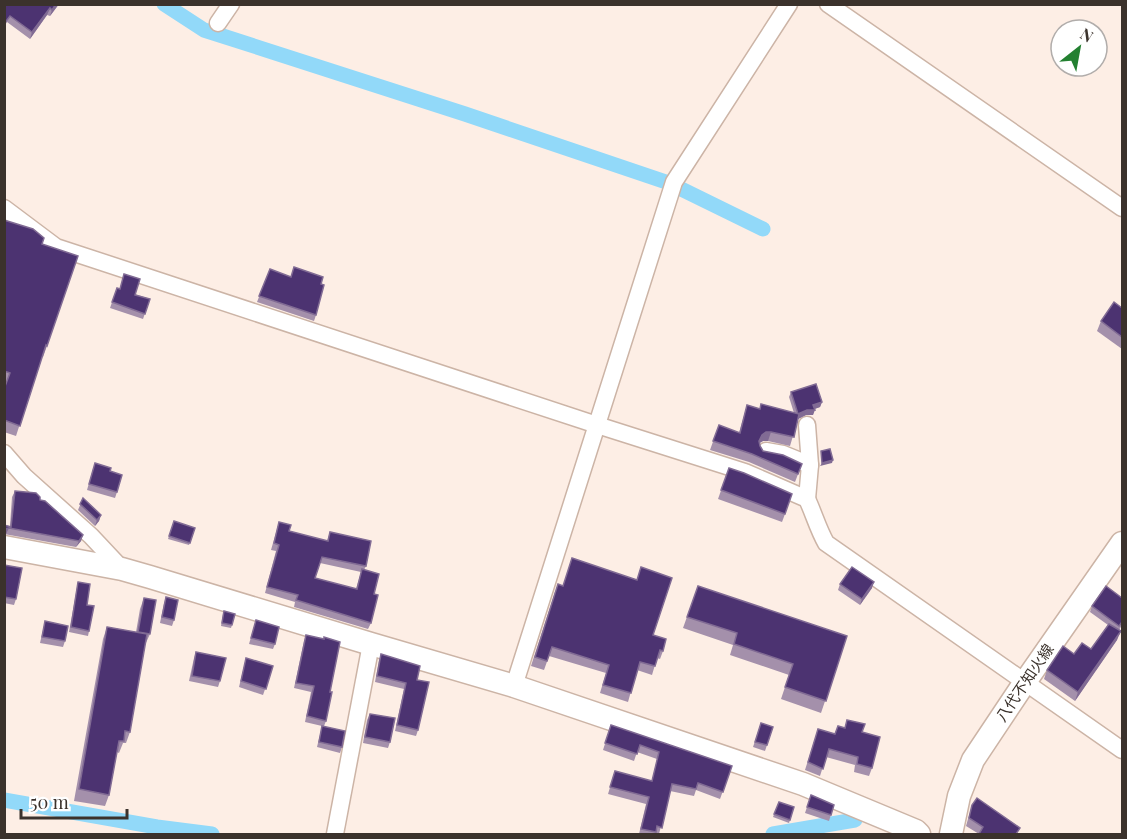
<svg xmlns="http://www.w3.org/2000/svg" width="1127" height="839" viewBox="0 0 1127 839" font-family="'Playfair Display','Noto Sans JP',serif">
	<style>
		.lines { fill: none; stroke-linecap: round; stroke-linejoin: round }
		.canal { stroke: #92d9f9; stroke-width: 15 }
		.street-casing { stroke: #ccb4a6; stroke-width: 19 }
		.secondary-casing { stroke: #ccb4a6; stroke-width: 25 }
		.street { stroke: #fff; stroke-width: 16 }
		.secondary { stroke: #fff; stroke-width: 22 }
		.wall { fill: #a490ab; fill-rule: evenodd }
		.shaded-wall { fill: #816b94 }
		.building { fill: #4c3371; stroke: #816b94; stroke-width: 1.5 }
		.labels { text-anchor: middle; stroke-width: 6; stroke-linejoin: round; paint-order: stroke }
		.street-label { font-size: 15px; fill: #3b322c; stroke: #fff }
	</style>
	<rect width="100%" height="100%" fill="#fdeee5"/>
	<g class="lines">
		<g class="canal">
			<polyline points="164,4 204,30 465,114 669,183 763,229"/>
			<polyline points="4,800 157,827 212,834"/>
			<polyline points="773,834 855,820"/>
		</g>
		<defs>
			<g id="street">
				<polyline points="828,4 1122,208"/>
				<polyline points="218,23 231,4"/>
				<path d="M4 208 56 247 597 425 745 472 807 499C814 514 818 529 826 543L1122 750"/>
				<polyline points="807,425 810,465 807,499"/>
				<polyline points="766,451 783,454 810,465"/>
				<polyline points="4,453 24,476 91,536 122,569"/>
				<polyline points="514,686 674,182 789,4"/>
				<polyline points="335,834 371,644"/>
			</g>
			<g id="secondary">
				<polyline points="4,547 122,569 150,577 371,644 514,686 803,784 916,831 919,834"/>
				<polyline points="951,834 959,796 973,760 1025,682 1122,543"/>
			</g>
		</defs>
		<use href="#street" class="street-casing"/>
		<use href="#secondary" class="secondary-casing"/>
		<use href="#street" class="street"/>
		<use href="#secondary" class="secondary"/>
	</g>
	<g class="wall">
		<polygon points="4,4 59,4 50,16 47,15 30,39 7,22 4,27"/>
		<polygon points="4,220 42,244 47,346 43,357 42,356 16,436 4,432 4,388 6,383 4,383"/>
		<polygon points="270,269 291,277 321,284 316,315 314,321 257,302"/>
		<polygon points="117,288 150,299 143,319 110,308"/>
		<polygon points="1122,308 1122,349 1097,331 1101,321"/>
		<polygon points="791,392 822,402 820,407 814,409 813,415 806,415 798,419 790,446 768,441 763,441 759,443 760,446 763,451 802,464 795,482 749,462 710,450 719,425 739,433 747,405 760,409 761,404 794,413 789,397"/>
		<polygon points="729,468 785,514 782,522 718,499"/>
		<polygon points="93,469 110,471 117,492 115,498 87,490"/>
		<polygon points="15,491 40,500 83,535 81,541 76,547 4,534 4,525 10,526 12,497"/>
		<polygon points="83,498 101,515 99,521 95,526 78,510"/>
		<polygon points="174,521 195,528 189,545 168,539"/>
		<path d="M279 522 289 531 327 541 330 532 366 566 364 570 374 594 371 623 368 629 294 607 295 602 265 593 276 551 271 550ZM320 563 361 572 356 589 315 578Z"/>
		<polygon points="4,565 16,599 14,605 4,603"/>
		<polygon points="78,582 87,605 89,631 88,636 69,632 77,587"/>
		<polygon points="840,584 872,588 860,605 838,590"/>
		<polygon points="698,586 847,636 821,713 781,699 789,675 730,655 733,645 683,628"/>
		<polygon points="555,592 653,635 663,651 660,659 657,658 652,675 637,670 628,702 600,693 606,673 549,656 544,670 531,666"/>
		<polygon points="166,597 174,620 172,626 160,623 164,603"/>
		<polygon points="144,598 150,634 145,645 130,732 126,743 123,743 119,753 117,752 109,795 105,806 74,801 103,639 107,627 136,632 140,609"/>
		<polygon points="1122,598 1122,625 1119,630 1117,640 1075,701 1044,679 1047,670 1074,654 1091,649 1108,625 1090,612 1092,606"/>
		<polygon points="223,614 232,625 231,628 221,626"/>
		<polygon points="256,620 275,644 273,649 249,644"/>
		<polygon points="45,621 65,641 63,647 40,643"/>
		<polygon points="306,635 330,692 326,721 324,726 342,747 340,753 317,747 322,726 305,722 311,692 294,688 304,641"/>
		<polygon points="196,652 220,681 218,687 189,681 194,658"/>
		<polygon points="381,654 417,680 418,730 416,736 395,731 404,689 375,682 379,660"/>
		<polygon points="246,658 273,666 263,695 239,687"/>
		<polygon points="370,714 390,742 388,748 363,743 367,720"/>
		<polygon points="847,720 862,732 872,768 869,776 854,772 855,765 826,757 820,776 805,770 818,729 835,734 838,726 845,728"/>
		<polygon points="761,723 773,727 765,751 753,747"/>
		<polygon points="611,725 732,766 720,799 696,790 694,796 670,791 659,834 655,833 655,834 639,834 646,804 608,794 615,771 652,781 657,759 637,752 634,761 603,750"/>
		<polygon points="811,795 834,805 829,821 805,813"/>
		<polygon points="779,802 794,807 789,823 773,817"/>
		<polygon points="972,805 1018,834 979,834 966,826"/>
	</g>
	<g class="shaded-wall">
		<polygon points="56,4 59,4 50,16 52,10"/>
		<polygon points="50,8 47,15 30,39 32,32"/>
		<polygon points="822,402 820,407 812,410 815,410 813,415 806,415 796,420 798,414 813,405"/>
		<polygon points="766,432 771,432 768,441 763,441 758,444 756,450 762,435"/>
		<polygon points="833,460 832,463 820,466 822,463"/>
		<polygon points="101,515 99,521 95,526 97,520"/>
		<polygon points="9,528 6,534 4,534 4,529"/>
		<polygon points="83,535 81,541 76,547 79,541"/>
		<polygon points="874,582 872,588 860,605 862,599"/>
		<polygon points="1121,631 1117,640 1075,701 1078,692"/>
	</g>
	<g class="building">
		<polygon points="4,4 56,4 52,10 50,8 32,32 10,16 4,24"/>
		<polygon points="4,220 33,229 44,238 42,244 78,256 47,346 46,345 20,426 4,420 4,389 10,373 4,371"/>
		<polygon points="294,267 323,277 321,284 324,285 316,315 259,296 270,269 291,277"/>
		<polygon points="124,274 140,279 135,295 150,299 145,314 112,302 117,288 120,289"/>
		<polygon points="1114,302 1122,308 1122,337 1101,321"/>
		<polygon points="816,384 822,402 813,405 815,410 807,410 798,414 791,392"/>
		<polygon points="761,404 799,414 794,437 771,432 766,432 762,435 759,441 760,446 763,451 783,455 802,464 798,474 752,454 713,441 719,425 740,433 747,405 760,409"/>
		<polygon points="830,449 833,460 822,463 821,451"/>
		<polygon points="95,463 111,468 110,471 122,475 117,492 89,484"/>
		<polygon points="729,468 744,473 792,494 785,514 721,490"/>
		<polygon points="15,491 36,493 40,497 40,500 45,501 83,535 79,541 9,528 4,529 4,525 11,527"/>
		<polygon points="83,498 101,515 97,520 80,504"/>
		<polygon points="174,521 195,528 190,543 169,536"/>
		<polygon points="279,522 291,525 289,531 328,541 330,532 371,541 366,566 322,557 315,578 357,589 362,569 379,574 374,594 378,595 371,623 296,600 298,595 267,587 279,545 274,543"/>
		<polygon points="572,558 637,580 641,567 672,578 653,635 666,639 663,651 660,650 655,666 640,662 631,693 603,685 609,665 552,647 547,661 535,657 558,584 563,586"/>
		<polygon points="4,565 22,568 16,599 4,597"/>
		<polygon points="852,567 874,582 862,599 840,584"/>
		<polygon points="78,582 90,584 87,605 94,606 89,631 71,627"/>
		<polygon points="698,586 847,636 826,701 785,687 793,664 734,644 737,633 687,617"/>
		<polygon points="1106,586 1122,598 1122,622 1119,626 1092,606"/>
		<polygon points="166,597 178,600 174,620 162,617"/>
		<polygon points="144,598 156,600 150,634 138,632"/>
		<polygon points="224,611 235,614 232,625 222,623"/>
		<polygon points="256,620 279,627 275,644 251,638"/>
		<polygon points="45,621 68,626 65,641 42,637"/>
		<polygon points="1109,624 1121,631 1078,692 1047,670 1063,646 1074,654 1082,643 1091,649"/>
		<polygon points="107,627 147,634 130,732 125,731 124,741 119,741 109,795 79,789"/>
		<polygon points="306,635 324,639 324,637 340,642 330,692 332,692 326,721 307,716 314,686 296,683"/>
		<polygon points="196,652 226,658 220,681 192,676"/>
		<polygon points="381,654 420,666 417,680 429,682 418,730 397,725 406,683 377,676"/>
		<polygon points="246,658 273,666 266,689 241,681"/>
		<polygon points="370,714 395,718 390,742 365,737"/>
		<polygon points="847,720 865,724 862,732 880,737 872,768 857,764 858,757 829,749 823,769 808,762 818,729 835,734 838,726 845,728"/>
		<polygon points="761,723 773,727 767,745 755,742"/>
		<polygon points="611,725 732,766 723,792 698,783 696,789 672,784 662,828 657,826 656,832 641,829 649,797 610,787 615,771 652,781 659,752 640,745 637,754 605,743"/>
		<polygon points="322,726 345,731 342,747 319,742"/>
		<polygon points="811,795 834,805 831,815 807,807"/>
		<polygon points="977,798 1020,828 1016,834 979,834 983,827 969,818 972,805"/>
		<polygon points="779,802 794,807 790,820 774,814"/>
	</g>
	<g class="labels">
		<g class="street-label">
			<text transform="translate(1025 683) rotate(-56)" y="5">八代不知火線</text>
		</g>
	</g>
	<rect width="1127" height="839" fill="none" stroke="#3b322c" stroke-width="12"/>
	<g transform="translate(1079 48) rotate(31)"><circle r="28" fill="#ffffff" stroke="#b1adab" stroke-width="1.5"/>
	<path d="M0-4.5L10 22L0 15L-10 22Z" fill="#238031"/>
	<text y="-9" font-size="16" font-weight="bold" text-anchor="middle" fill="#3b322c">N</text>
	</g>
	<path d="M21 809v9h106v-9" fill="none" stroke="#3b322c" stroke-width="3"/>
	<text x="30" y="809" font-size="18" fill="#3b322c" stroke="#ffffff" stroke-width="4.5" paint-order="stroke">50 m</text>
</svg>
